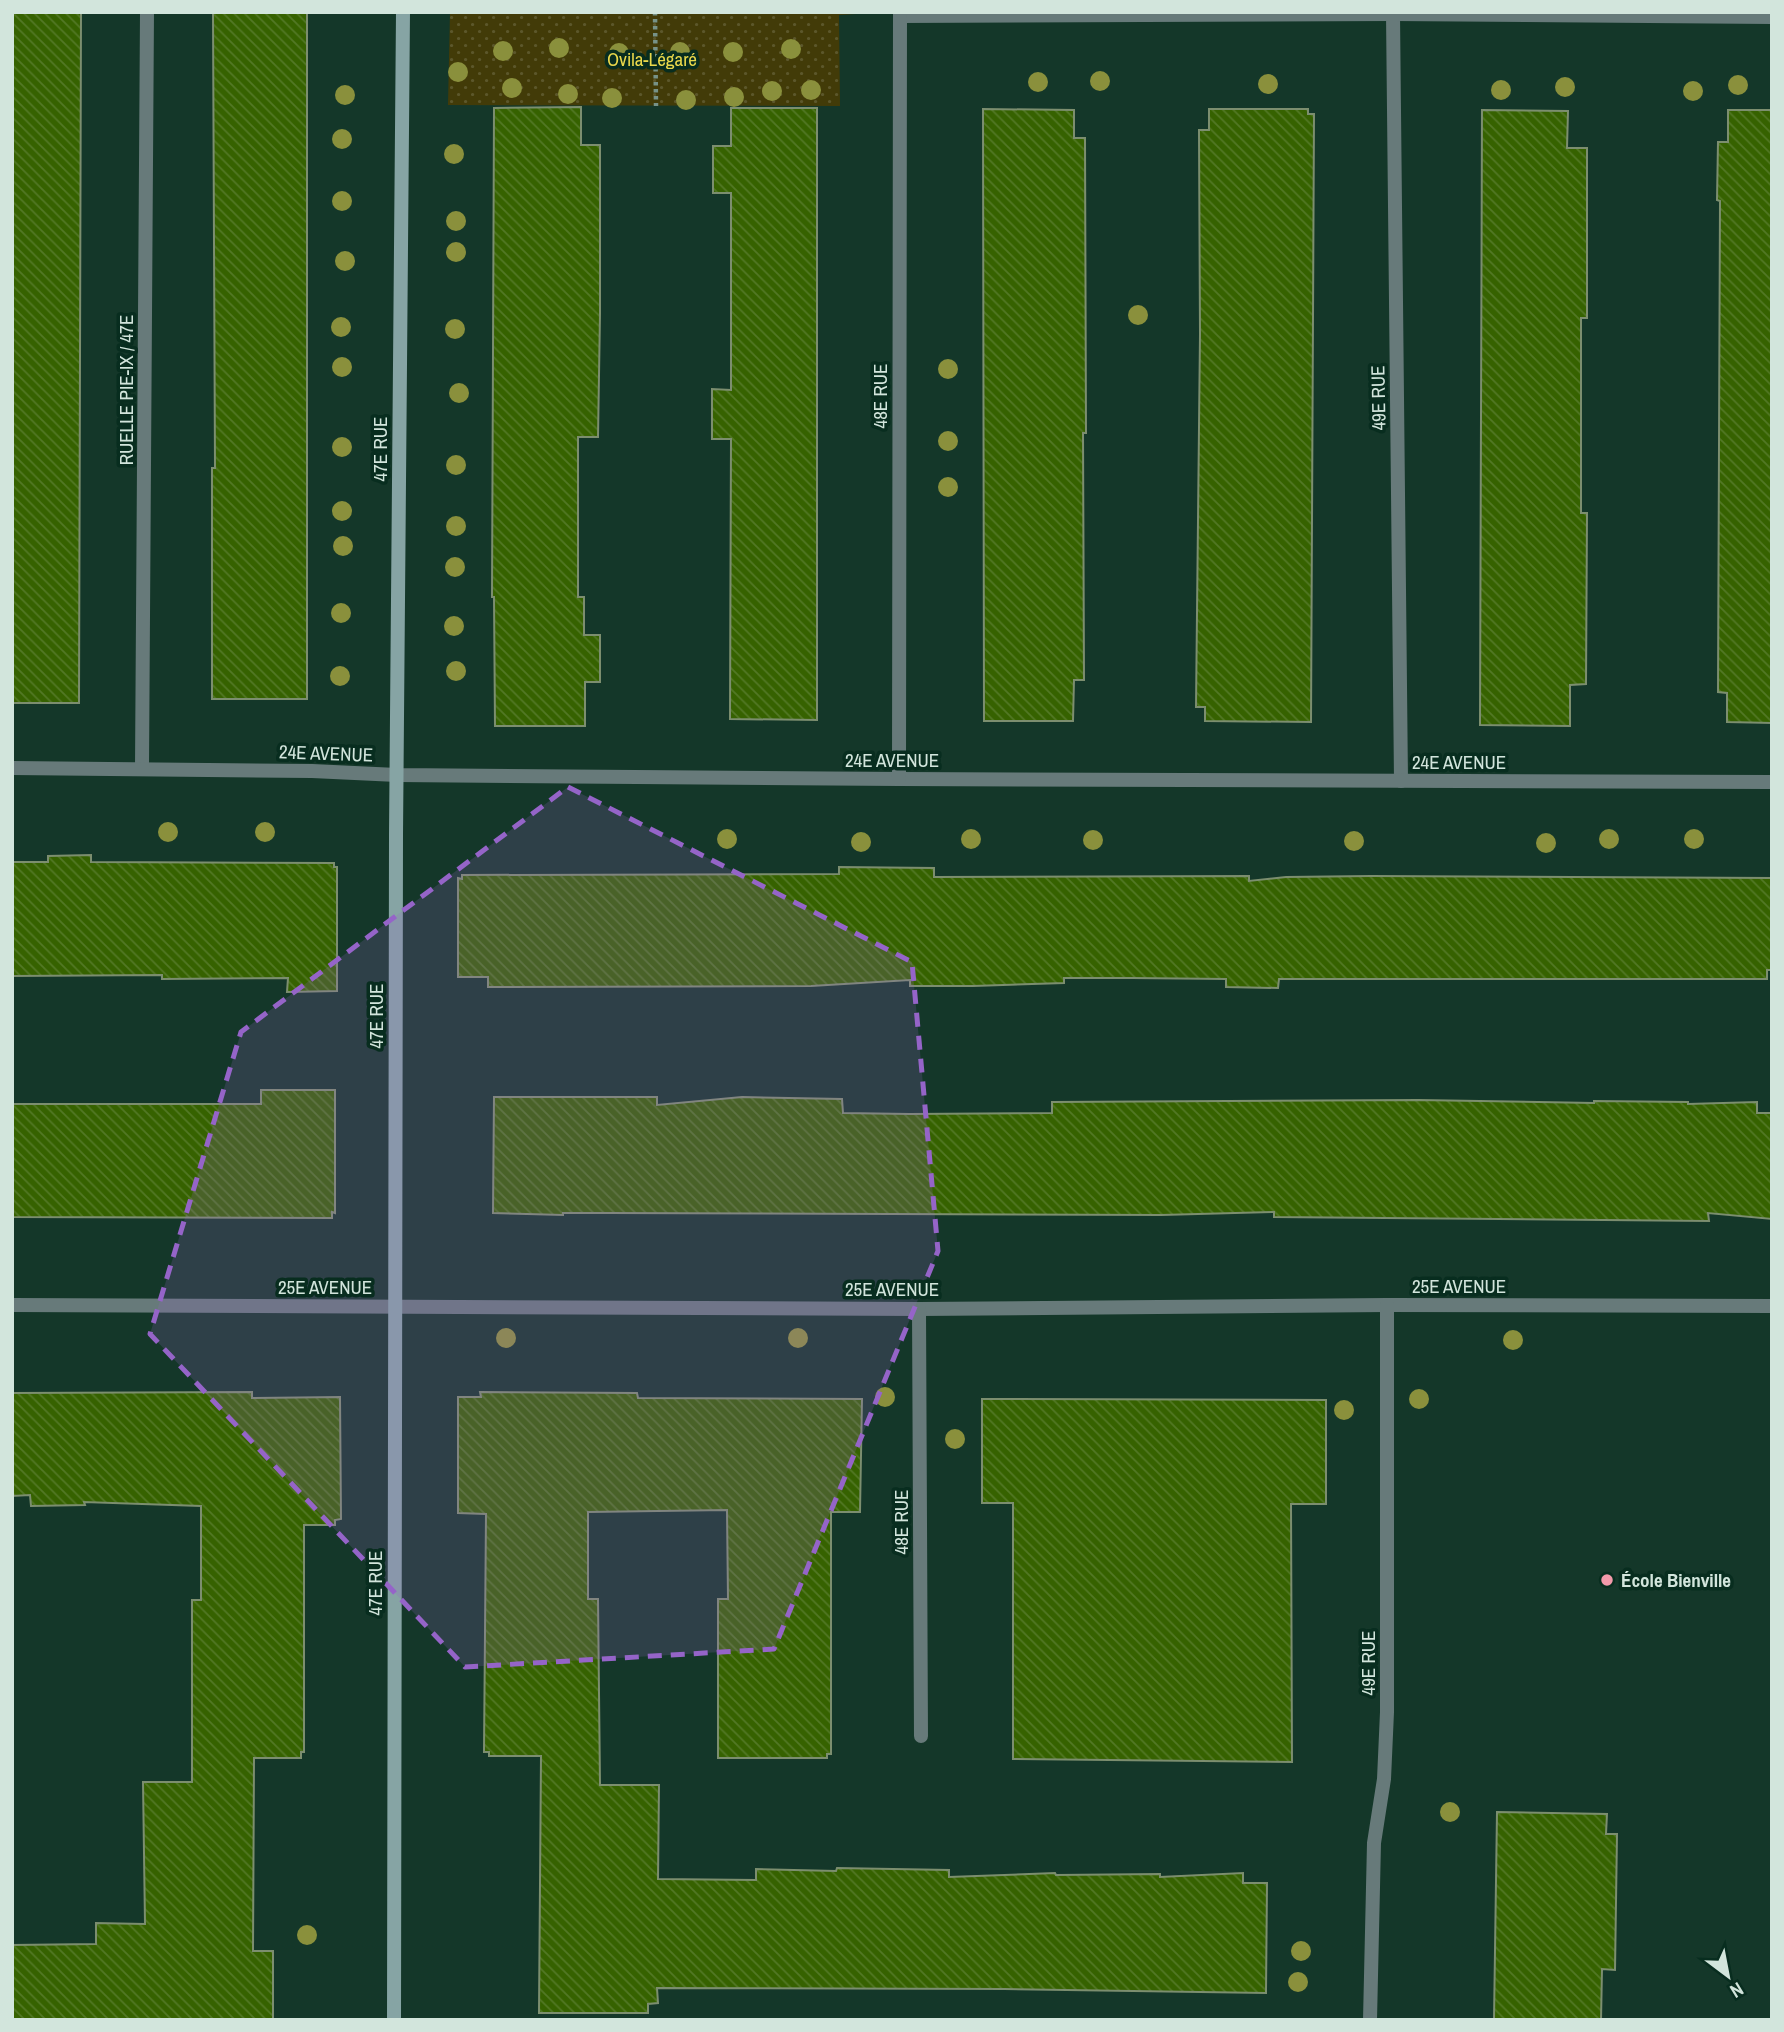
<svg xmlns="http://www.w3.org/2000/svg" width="1784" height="2032" viewBox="0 0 1784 2032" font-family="'Archivo Narrow',sans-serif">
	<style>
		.green { fill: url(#green-dots) }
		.building { fill: url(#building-back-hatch); stroke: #7c8e6f; stroke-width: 2 }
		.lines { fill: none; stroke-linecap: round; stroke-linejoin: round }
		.path { stroke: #779287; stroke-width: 4.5; stroke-dasharray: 3.5 3.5; stroke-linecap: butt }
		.lane { stroke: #677a7a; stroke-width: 14 }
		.street { stroke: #677a7a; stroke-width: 14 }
		.secondary { stroke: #86a4a4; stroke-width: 14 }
		.tree { fill: #8a903c }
		.marked { fill: #9564c8; fill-opacity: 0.2; stroke: #9564c8; stroke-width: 5; stroke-dasharray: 14 9; stroke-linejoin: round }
		.poi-dot { fill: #f39aaa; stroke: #082d1f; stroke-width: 2.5 }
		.labels { text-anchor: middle; stroke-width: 7; stroke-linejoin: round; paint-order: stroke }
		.park-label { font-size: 19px; fill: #ead84b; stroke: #082d1f }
		.street-label { font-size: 19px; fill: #d2e5dc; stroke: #082d1f }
		.poi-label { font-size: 19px; font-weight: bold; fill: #d2e5dc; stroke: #082d1f; text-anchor: start }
	</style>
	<defs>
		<pattern id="green-dots" width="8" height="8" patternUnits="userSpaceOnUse" patternTransform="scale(1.75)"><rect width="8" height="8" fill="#423b08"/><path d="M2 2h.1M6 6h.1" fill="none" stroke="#5c572b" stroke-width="1.8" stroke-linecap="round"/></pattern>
		<pattern id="building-back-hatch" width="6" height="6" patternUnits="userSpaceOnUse" patternTransform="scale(1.75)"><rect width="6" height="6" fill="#366200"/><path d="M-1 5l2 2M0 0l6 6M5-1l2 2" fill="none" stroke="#527825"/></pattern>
	</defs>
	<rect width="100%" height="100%" fill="#143729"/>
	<polygon class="green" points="450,12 856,12 856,14 839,15 840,106 448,105"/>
	<g class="building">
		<polygon points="12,12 81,12 79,703 12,703"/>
		<polygon points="213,12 307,12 307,699 212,699 212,468 215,468"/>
		<polygon points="581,107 581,145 600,145 600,314 598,437 578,437 578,597 584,597 584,635 600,635 600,682 585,682 585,726 495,726 494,597 492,597 494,108"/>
		<polygon points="731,108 817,108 817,720 730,719 731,439 712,439 712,389 731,390 731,193 713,193 713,146 731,146"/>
		<polygon points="983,109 1074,110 1074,138 1085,138 1086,433 1083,433 1084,680 1074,680 1073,721 984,721"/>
		<polygon points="1209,109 1308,109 1308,114 1314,114 1311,722 1205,721 1205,707 1196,707 1200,334 1199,130 1209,130"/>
		<polygon points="1482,110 1568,111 1567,148 1587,148 1587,318 1581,318 1581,513 1587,513 1586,684 1570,685 1570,726 1480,725"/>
		<polygon points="1728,110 1772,110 1772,723 1727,722 1727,693 1718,692 1720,201 1717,200 1718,142 1728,142"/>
		<polygon points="91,855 91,862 334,863 334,867 337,867 337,991 287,992 288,978 162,979 162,975 12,976 12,862 48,862 48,856"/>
		<polygon points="839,867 934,868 934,877 1249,876 1249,881 1286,877 1371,876 1772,878 1772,970 1767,970 1767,979 1279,979 1278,988 1226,987 1226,979 1132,978 1064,978 1064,983 973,986 910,986 910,980 811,986 488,987 488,977 458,977 458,878 462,879 462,875 839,874"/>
		<polygon points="261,1090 335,1090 335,1213 332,1212 332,1218 12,1217 12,1104 261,1104"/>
		<polygon points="494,1097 657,1097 657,1105 742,1097 842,1099 843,1113 910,1114 1052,1113 1052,1102 1418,1100 1594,1103 1594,1101 1688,1102 1688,1104 1757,1102 1757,1113 1772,1113 1772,1219 1708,1213 1709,1221 1274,1217 1274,1212 1161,1215 608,1213 563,1213 563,1215 493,1213"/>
		<polygon points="252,1392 252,1398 340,1397 341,1519 335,1520 335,1525 304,1525 304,1752 301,1752 301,1758 254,1758 253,1951 273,1951 273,2020 12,2020 12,1945 96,1944 96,1923 145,1924 143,1782 192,1782 192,1600 201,1600 201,1506 84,1502 85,1505 31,1506 30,1495 12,1496 12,1393"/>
		<polygon points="480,1392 637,1393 638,1398 862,1399 860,1512 831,1512 831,1754 827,1754 827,1758 718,1758 718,1599 728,1599 727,1510 588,1512 588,1599 598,1599 600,1785 659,1785 658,1879 756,1880 756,1869 836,1871 837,1868 949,1870 949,1877 1055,1873 1056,1875 1160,1874 1160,1877 1243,1873 1243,1883 1267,1883 1266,1993 1004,1989 657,1988 658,2003 648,2004 648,2013 539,2013 541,1756 489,1756 489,1752 484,1752 486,1514 458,1513 458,1397 481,1397"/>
		<polygon points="982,1399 1326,1400 1326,1504 1291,1504 1292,1762 1013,1759 1013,1503 982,1503"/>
		<polygon points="1497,1812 1607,1814 1606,1834 1617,1834 1615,1970 1602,1969 1601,2020 1494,2020"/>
	</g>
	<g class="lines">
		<polyline class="path" points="655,12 656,106"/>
		<polyline class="lane" points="142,768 147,12"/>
		<g class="street">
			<polyline points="1393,14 1401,781"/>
			<polyline points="900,16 1393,14 1772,17"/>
			<polyline points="12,768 312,771 397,775 899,779 1772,782"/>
			<polyline points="899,779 900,12"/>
			<polyline points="12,1305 919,1309 1387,1305 1772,1306"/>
			<polyline points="919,1309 921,1736"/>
			<polyline points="1370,2020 1374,1843 1384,1779 1387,1712 1387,1305"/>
		</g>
		<polyline class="secondary" points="394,2020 396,835 403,12"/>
	</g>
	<g class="tree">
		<circle cx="559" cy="48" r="10"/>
		<circle cx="791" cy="49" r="10"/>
		<circle cx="503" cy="51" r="10"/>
		<circle cx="680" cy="52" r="10"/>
		<circle cx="733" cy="52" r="10"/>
		<circle cx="619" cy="53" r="10"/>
		<circle cx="458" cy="72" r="10"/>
		<circle cx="1100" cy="81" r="10"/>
		<circle cx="1038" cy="82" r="10"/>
		<circle cx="1268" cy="84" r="10"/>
		<circle cx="1738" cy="85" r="10"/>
		<circle cx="1565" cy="87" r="10"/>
		<circle cx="512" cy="88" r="10"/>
		<circle cx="811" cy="90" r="10"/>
		<circle cx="1501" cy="90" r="10"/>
		<circle cx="772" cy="91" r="10"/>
		<circle cx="1693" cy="91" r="10"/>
		<circle cx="568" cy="94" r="10"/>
		<circle cx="345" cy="95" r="10"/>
		<circle cx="734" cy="97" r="10"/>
		<circle cx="612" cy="98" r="10"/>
		<circle cx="686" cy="100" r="10"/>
		<circle cx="342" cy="139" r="10"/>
		<circle cx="454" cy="154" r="10"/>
		<circle cx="342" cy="201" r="10"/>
		<circle cx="456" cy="221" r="10"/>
		<circle cx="456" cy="252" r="10"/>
		<circle cx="345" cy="261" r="10"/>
		<circle cx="1138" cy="315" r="10"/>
		<circle cx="341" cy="327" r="10"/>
		<circle cx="455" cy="329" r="10"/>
		<circle cx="342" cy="367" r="10"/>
		<circle cx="948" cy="369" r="10"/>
		<circle cx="459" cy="393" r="10"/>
		<circle cx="948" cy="441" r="10"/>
		<circle cx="342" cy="447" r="10"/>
		<circle cx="456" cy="465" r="10"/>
		<circle cx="948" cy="487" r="10"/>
		<circle cx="342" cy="511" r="10"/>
		<circle cx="456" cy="526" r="10"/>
		<circle cx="343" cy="546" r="10"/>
		<circle cx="455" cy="567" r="10"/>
		<circle cx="341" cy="613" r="10"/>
		<circle cx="454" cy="626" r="10"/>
		<circle cx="456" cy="671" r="10"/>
		<circle cx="340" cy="676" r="10"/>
		<circle cx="168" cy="832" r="10"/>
		<circle cx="265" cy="832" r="10"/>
		<circle cx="727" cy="839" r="10"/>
		<circle cx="971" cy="839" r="10"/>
		<circle cx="1609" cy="839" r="10"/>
		<circle cx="1694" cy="839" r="10"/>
		<circle cx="1093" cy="840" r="10"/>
		<circle cx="1354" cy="841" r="10"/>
		<circle cx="861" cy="842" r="10"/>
		<circle cx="1546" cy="843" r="10"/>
		<circle cx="506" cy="1338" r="10"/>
		<circle cx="798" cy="1338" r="10"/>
		<circle cx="1513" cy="1340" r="10"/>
		<circle cx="885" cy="1397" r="10"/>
		<circle cx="1419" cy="1399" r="10"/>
		<circle cx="1344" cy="1410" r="10"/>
		<circle cx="955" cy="1439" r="10"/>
		<circle cx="1450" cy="1812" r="10"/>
		<circle cx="307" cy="1935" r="10"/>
		<circle cx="1301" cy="1951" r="10"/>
		<circle cx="1298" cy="1982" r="10"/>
	</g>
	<path class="marked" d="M568 787 912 962 938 1251 774 1649 465 1667 150 1334 241 1032Z"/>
	<circle class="poi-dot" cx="1607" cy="1580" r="7"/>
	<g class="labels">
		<g class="park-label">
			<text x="652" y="66">Ovila-Légaré</text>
		</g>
		<g class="street-label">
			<text transform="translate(126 390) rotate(-90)" y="7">RUELLE PIE-IX / 47E</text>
			<text transform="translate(880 396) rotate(-90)" y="7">48E RUE</text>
			<text transform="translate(1378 398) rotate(-91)" y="7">49E RUE</text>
			<text transform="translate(380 449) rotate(-90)" y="7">47E RUE</text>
			<text transform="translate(326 753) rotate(2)" y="7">24E AVENUE</text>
			<text x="892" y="767">24E AVENUE</text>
			<text x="1459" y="769">24E AVENUE</text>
			<text transform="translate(376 1016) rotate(-90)" y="7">47E RUE</text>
			<text x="1459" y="1293">25E AVENUE</text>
			<text x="325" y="1294">25E AVENUE</text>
			<text x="892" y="1296">25E AVENUE</text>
			<text transform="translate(901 1522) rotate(-90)" y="7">48E RUE</text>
			<text transform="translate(375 1583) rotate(-90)" y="7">47E RUE</text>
			<text transform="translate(1368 1663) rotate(-90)" y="7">49E RUE</text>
		</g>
		<g class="poi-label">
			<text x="1621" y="1587">École Bienville</text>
		</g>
	</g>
	<rect width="1784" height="2032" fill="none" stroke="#d2e5dc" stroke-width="28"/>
	<g transform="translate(1728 1976) rotate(148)" stroke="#082d1f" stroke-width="5" paint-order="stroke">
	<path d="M0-5L12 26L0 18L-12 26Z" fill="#d2e5dc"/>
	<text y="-10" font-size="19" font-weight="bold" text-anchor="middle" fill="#d2e5dc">N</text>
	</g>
</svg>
